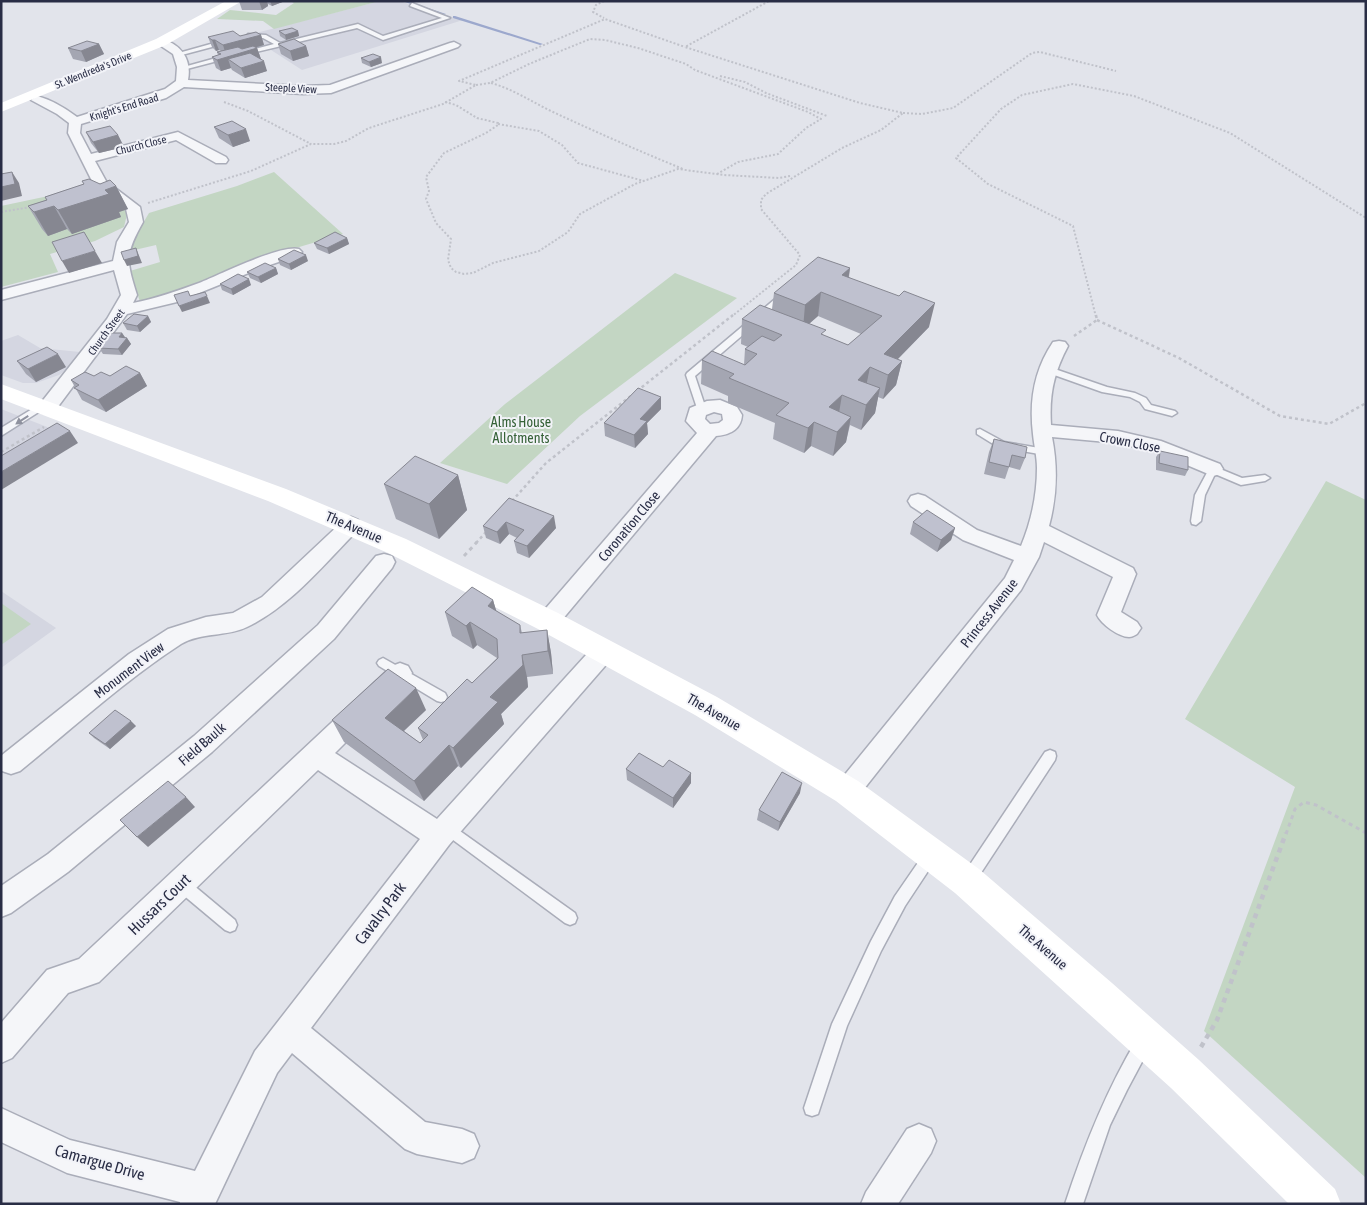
<svg xmlns="http://www.w3.org/2000/svg" width="1367" height="1205" viewBox="0 0 1367 1205" font-family="'Asap Condensed',sans-serif">
	<style>
		.built { fill: #d4d6e1 }
		.green { fill: #c3d6c3 }
		.lines { fill: none; stroke-linecap: round; stroke-linejoin: round }
		.stream { fill: #9ca8cd; fill-rule: evenodd }
		.lane-casing { stroke: #aaadb9; stroke-width: 3 }
		.street-casing { stroke: #aaadb9; stroke-width: 3 }
		.path-far3 { stroke: #c0c2ca; stroke-width: 2; stroke-dasharray: 2 2; stroke-linecap: butt }
		.path-far2 { stroke: #c0c2ca; stroke-width: 2.5; stroke-dasharray: 3 3; stroke-linecap: butt }
		.path-far1 { stroke: #c0c2ca; stroke-width: 3; stroke-dasharray: 4 4; stroke-linecap: butt }
		.path { stroke: #c0c2ca; stroke-width: 4.5; stroke-dasharray: 5 5; stroke-linecap: butt }
		.lane { fill: #f5f6f9; fill-rule: evenodd }
		.street { fill: #f5f6f9; fill-rule: evenodd }
		.secondary { fill: #fff; fill-rule: evenodd }
		.wall { fill: #a4a6b2; fill-rule: evenodd }
		.shaded-wall { fill: #868791 }
		.building { fill: #bfc1cf; stroke: #868791 }
		.oneway { fill: #8f929f }
		.labels { text-anchor: middle; stroke-width: 4; stroke-linejoin: round; paint-order: stroke }
		.far-street-label { font-size: 11px; fill: #292d45; stroke: #f2f3f8 }
		.park-label { font-size: 14px; fill: #356137; stroke: #f2f3f8 }
		.street-label { font-size: 14px; fill: #292d45; stroke: #f2f3f8 }
		.near-street-label { font-size: 16px; fill: #292d45; stroke: #f2f3f8 }
	</style>
	<rect width="100%" height="100%" fill="#e2e4eb"/>
	<g class="built">
		<polygon points="380,1 399,1 463,20 302,70 248,35"/>
		<polygon points="18,335 40,348 80,352 65,371 59,375 36,383 23,383 1,375 1,341"/>
		<polygon points="1,409 60,432 1,467"/>
		<polygon points="1,591 56,628 1,668"/>
	</g>
	<g class="green">
		<polygon points="290,1 380,1 274,29 263,21 217,19 230,10 276,15 294,3"/>
		<polygon points="274,172 343,234 242,264 191,288 141,305 130,271 160,262 156,245 126,252 149,213 237,186"/>
		<polygon points="91,187 128,210 124,227 95,241 50,254 58,272 1,287 1,206"/>
		<polygon points="675,273 737,298 580,416 507,484 440,463 505,404"/>
		<polygon points="1326,481 1366,500 1366,1178 1204,1031 1295,787 1185,719"/>
		<polygon points="1,603 31,624 1,645"/>
	</g>
	<g class="lines">
		<g class="stream">
			<polygon points="402,1 407,1 446,14 443,15"/>
			<polygon points="453,16 455,16 543,44 540,45 453,18"/>
		</g>
		<defs>
			<g id="lane">
				<polygon points="412,3 450,18 383,40 357,28 243,55 240,53 274,44 263,38 246,37 248,34 266,35 280,43 358,24 383,36 442,18 410,6"/>
				<polygon points="225,40 227,43 178,56 175,54"/>
				<polygon points="227,55 229,58 183,70 180,68"/>
				<polygon points="781,294 788,296 695,376 706,409 701,412 698,411 686,375 687,373"/>
				<polygon points="1046,366 1107,387 1135,393 1146,398 1151,405 1175,411 1177,413 1172,416 1145,409 1140,402 1130,397 1102,392 1043,371 1043,367"/>
				<polygon points="42,403 45,404 45,408 1,436 1,428"/>
				<polygon points="980,429 1004,442 1045,449 1050,452 1045,455 998,447 977,434 977,430"/>
				<polygon points="1213,466 1242,478 1265,475 1270,478 1265,481 1241,485 1215,474 1205,495 1201,521 1196,525 1192,524 1191,521 1195,495 1210,467"/>
				<polygon points="383,658 445,693 447,697 445,701 441,702 437,701 379,666 377,663 379,660"/>
				<polygon points="1050,750 1055,752 1056,756 1055,760 973,885 968,887 963,885 961,880 963,875 1045,752"/>
				<polygon points="446,821 575,913 577,918 575,923 570,925 565,923 441,831 439,827 441,823"/>
				<polygon points="931,849 936,851 938,856 905,906 881,951 847,1026 818,1114 812,1116 806,1114 804,1108 832,1024 871,941 895,896 926,851"/>
				<polygon points="181,877 186,879 235,920 237,925 235,930 230,932 225,930 176,889 174,884 176,879"/>
				<path d="M1143 1037 1149 1039 1151 1045 1127 1090 1110 1125 1083 1204H1065C1084 1146 1106 1091 1137 1039Z"/>
			</g>
			<g id="street">
				<path d="M161 39C181 44 192 59 188 80L303 86 330 85 450 43 454 42 460 45 458 47 331 93 303 94 184 87 166 98 81 124 80 133 91 154 178 132 226 157 228 160 226 163H216L176 140 95 161 106 181 140 207 143 222C125 254 126 260 137 295L133 303C155 299 177 291 199 283 219 275 281 244 299 249L302 252 299 255 261 268 177 302 127 314 54 412 47 414 40 412 38 408 40 404 107 319 121 295 114 270 1 300V290L113 261 117 242 129 222 126 209 93 183 68 133 69 123 57 114 31 100 37 96C52 100 65 108 77 117L165 89 176 81 177 67 173 54 155 42Z"/>
				<path d="M1059 341 1065 342 1068 346C1054 372 1049 395 1051 425L1118 431 1161 441 1220 464 1223 469 1220 474 1213 476 1156 452 1118 443 1052 437C1058 468 1057 496 1049 526L1133 568 1136 574 1121 612 1137 622 1141 628 1137 634C1135 635 1132 637 1129 637 1119 637 1101 624 1097 615L1113 577 1044 542 1039 557 1021 590 856 799 847 803 838 799 834 791 838 783 1005 578 1014 560 963 540 911 506 908 501 911 496 918 494 925 496 977 530 1021 546C1031 522 1037 495 1037 468 1037 457 1034 445 1033 434 1029 401 1034 370 1053 342Z"/>
				<path d="M720 400 737 407 742 415C741 430 729 435 716 436L556 627 548 630 540 627 537 621 540 615 697 433 686 421 690 408 707 401ZM714 412 722 414 723 420 719 423 710 424 705 419 706 415Z"/>
				<path d="M351 517 358 520 361 525 358 530C324 564 291 606 247 627 227 637 201 632 181 644 124 681 73 728 20 771L11 774 2 771V755L129 654 168 629 206 617 233 613 262 597 344 520Z"/>
				<polygon points="384,554 392,556 395,562 392,568 334,639 212,752 68,872 11,913 1,917 1,886 48,854 194,736 318,625 376,556"/>
				<polygon points="604,641 612,644 616,651 612,658 449,845 311,1028 425,1122 462,1129 474,1134 479,1146 474,1158 462,1163 417,1154 405,1149 292,1053 277,1073 215,1204 180,1204 180,1202 67,1173 1,1142 1,1108 70,1140 195,1171 255,1051 420,839 318,770 99,982 68,993 12,1058 1,1063 1,1023 47,970 79,959 392,666 400,663 408,666 412,673 408,680 335,753 437,819 596,644"/>
				<polygon points="919,1124 931,1129 936,1141 931,1153 898,1204 861,1204 866,1192 907,1129"/>
			</g>
		</defs>
		<use href="#lane" class="lane-casing"/>
		<use href="#street" class="street-casing"/>
		<g class="path-far3">
			<polyline points="604,1 596,5 593,12 604,18"/>
			<polyline points="720,76 745,82 766,93 827,116"/>
			<path d="M491 83C513 89 532 102 553 112 596 132 639 151 683 169"/>
			<polyline points="476,85 490,83 529,64 590,39 605,40 638,48 686,64 695,70 808,112 821,119 806,128 778,154 738,162 717,174"/>
			<polyline points="224,102 248,111 311,144"/>
			<polyline points="445,102 456,105 477,118 498,123 498,125 486,133 444,153 426,177 429,191 426,199 436,223 451,239 448,260 451,268 456,272 464,274 473,273 493,263 539,251 568,232 580,214 635,184 678,169 724,175 779,178 790,176"/>
			<polyline points="903,113 922,114 953,108 1032,53 1040,52 1116,71"/>
			<polyline points="498,124 539,131 562,145 578,163 644,181"/>
			<polyline points="148,203 251,171 311,144 334,144 346,141 369,128 443,104 476,85 459,81 605,19 685,47"/>
			<polyline points="1,212 31,207"/>
			<polyline points="731,317 796,265 800,255 761,209 761,200 766,194 842,148 881,130 903,113 860,103 685,47 769,1"/>
			<polyline points="1096,317 1073,226 988,184 956,158 1001,109 1022,95 1073,84 1134,96 1230,133 1366,218"/>
		</g>
		<g class="path-far2">
			<polyline points="1096,315 1097,320"/>
			<polyline points="1097,320 1179,358 1280,416 1329,424 1366,403"/>
			<polyline points="1074,336 1097,320"/>
			<polyline points="637,391 733,315"/>
			<polyline points="1,452 44,427"/>
			<polyline points="512,501 546,463 632,395"/>
			<polyline points="476,543 487,531"/>
		</g>
		<g class="path-far1">
			<polyline points="464,556 477,542"/>
			<polyline points="1286,834 1295,809 1304,802 1316,805 1366,833"/>
		</g>
		<polyline class="path" points="1201,1047 1217,1020 1286,833"/>
		<use href="#lane" class="lane"/>
		<use href="#street" class="street"/>
		<g class="secondary">
			<polygon points="226,1 242,1 166,45 1,112 1,103 156,39"/>
			<polygon points="1,384 286,489 406,539 558,613 717,697 858,781 979,869 1112,983 1199,1060 1335,1189 1341,1204 1289,1204 1171,1088 955,893 836,801 695,715 538,629 388,553 268,501 1,399"/>
		</g>
	</g>
	<g class="wall">
		<polygon points="239,1 285,1 272,6 268,4 268,6 262,10 242,10"/>
		<polygon points="279,31 298,31 299,36 286,40 280,36"/>
		<polygon points="261,35 264,45 256,48 257,48 261,59 267,71 245,78 232,70 231,68 221,71 216,68 212,57 218,55 217,52 221,51 219,50 216,51 212,47 208,37"/>
		<polygon points="99,44 104,54 86,62 73,59 68,48"/>
		<polygon points="278,44 306,46 309,56 293,61 281,54"/>
		<polygon points="361,58 382,63 371,67 362,63"/>
		<polygon points="214,127 250,141 233,147 219,138"/>
		<polygon points="86,132 118,135 124,147 99,153 91,143"/>
		<polygon points="82,181 116,186 128,209 119,212 121,217 72,234 67,229 48,236 42,229 28,206 46,200 45,197 84,184"/>
		<polygon points="347,238 349,244 329,254 317,249 314,243"/>
		<polygon points="278,259 308,261 291,270 280,265"/>
		<polygon points="276,268 278,274 261,283 250,278 247,272"/>
		<path d="M850 268 849 277 929 327 898 359 902 361 896 385 883 399 878 397 875 413 861 430 850 425 846 442 833 456 811 446 804 453 773 439 775 423 728 403V396L701 384 702 360 744 365 745 349 748 347 741 344 742 319 772 309 774 293ZM818 316 861 334 848 345 825 336 809 324Z"/>
		<polygon points="220,284 251,285 233,295 222,290"/>
		<polygon points="148,316 151,322 140,332 127,330 123,323"/>
		<polygon points="122,333 125,337 127,338 131,344 122,355 103,354 99,348"/>
		<polygon points="17,361 66,367 36,382 26,374"/>
		<polygon points="140,373 147,386 106,412 82,400 71,380 94,376 110,376"/>
		<polygon points="661,397 661,409 647,423 648,434 635,448 605,436 604,423"/>
		<polygon points="994,439 1025,458 1020,470 1009,467 1005,479 984,474 989,452"/>
		<polygon points="1160,451 1188,470 1185,476 1156,470 1156,457"/>
		<polygon points="458,475 467,510 439,539 396,519 384,484"/>
		<polygon points="509,498 556,528 529,558 517,553 514,541 517,538 509,534 500,544 486,538 483,526"/>
		<polygon points="913,522 955,528 951,540 937,552 910,534"/>
		<polygon points="493,600 496,611 520,625 522,633 547,630 551,653 553,674 527,677 528,687 501,714 504,724 461,768 458,766 424,801 344,742 332,720 426,710 404,731 420,743 423,740 418,728 472,683 497,658 477,645 473,649 452,636 445,612"/>
		<polygon points="136,726 110,749 94,738 89,733"/>
		<polygon points="663,767 691,773 691,783 673,808 627,780 626,769"/>
		<polygon points="800,793 778,831 757,820 759,810"/>
	</g>
	<g class="shaded-wall">
		<polygon points="259,1 267,1 268,6 262,10"/>
		<polygon points="270,1 285,1 272,6"/>
		<polygon points="298,31 299,36 286,40 285,35"/>
		<polygon points="261,35 264,45 226,55 223,45"/>
		<polygon points="212,40 215,40 219,50 216,51"/>
		<polygon points="99,44 104,54 86,62 81,51"/>
		<polygon points="306,46 309,56 293,61 290,51"/>
		<polygon points="257,48 261,59 228,59 231,68 221,71 217,60"/>
		<polygon points="381,57 382,63 371,67 369,62"/>
		<polygon points="264,61 267,71 245,78 241,68"/>
		<polygon points="246,129 250,141 233,147 228,135"/>
		<polygon points="118,135 124,147 99,153 93,142"/>
		<polygon points="12,172 19,183 22,196 1,201 1,187"/>
		<polygon points="116,186 128,209 119,212 121,217 72,234 58,210 105,190"/>
		<polygon points="54,206 67,229 48,236 34,212"/>
		<polygon points="347,238 349,244 329,254 327,248"/>
		<polygon points="136,248 142,263 127,266 124,260"/>
		<polygon points="95,251 102,263 69,273 62,261"/>
		<polygon points="306,255 308,261 291,270 289,264"/>
		<polygon points="276,268 278,274 261,283 258,277"/>
		<polygon points="850,268 846,292 842,275"/>
		<polygon points="249,279 251,285 233,295 231,289"/>
		<polygon points="821,292 818,316 803,329 805,305"/>
		<polygon points="207,296 210,303 182,312 179,306"/>
		<polygon points="935,303 929,327 884,373 884,354"/>
		<polygon points="148,316 151,322 140,332 137,326"/>
		<polygon points="122,333 126,339 127,338 131,344 122,355 118,349 119,337"/>
		<polygon points="58,354 66,367 36,382 28,369"/>
		<polygon points="902,361 896,385 883,399 888,375"/>
		<polygon points="870,367 865,392 858,380"/>
		<polygon points="140,373 147,386 106,412 98,400"/>
		<polygon points="880,388 875,413 861,430 866,405"/>
		<polygon points="842,395 838,419 829,407"/>
		<polygon points="661,397 661,409 647,423 648,434 635,448 634,435 640,419"/>
		<polygon points="851,417 846,442 833,456 837,432"/>
		<polygon points="814,422 811,446 804,453 808,428"/>
		<polygon points="70,431 78,443 1,490 1,472"/>
		<polygon points="458,475 467,510 439,539 429,504"/>
		<polygon points="554,516 556,528 529,558 527,546"/>
		<polygon points="506,522 509,534 500,544 497,532"/>
		<polygon points="955,528 951,540 937,552 941,540"/>
		<polygon points="493,600 500,623 488,606"/>
		<polygon points="470,622 477,645 473,649 466,626"/>
		<polygon points="547,630 551,653 553,674 548,651"/>
		<polygon points="522,655 527,677 528,687 501,714 504,724 461,768 453,748"/>
		<polygon points="416,688 426,710 395,739 385,718"/>
		<polygon points="131,721 136,726 110,749 105,744"/>
		<polygon points="449,745 458,766 424,801 414,781"/>
		<polygon points="691,773 691,783 673,808 673,798"/>
		<polygon points="802,783 800,793 778,831 780,822"/>
		<polygon points="186,797 195,807 148,847 137,837"/>
	</g>
	<g class="building">
		<polygon points="292,28 298,31 285,35 279,31"/>
		<polygon points="233,31 240,36 256,32 261,35 223,45 215,40 212,40 208,37"/>
		<polygon points="294,39 306,46 290,51 278,44"/>
		<polygon points="87,41 99,44 81,51 68,48"/>
		<polygon points="253,46 257,48 217,60 212,57 221,54 217,52 238,47 242,49"/>
		<polygon points="250,53 264,61 241,68 228,59"/>
		<polygon points="373,54 381,57 369,62 361,58"/>
		<polygon points="232,121 246,129 228,135 214,127"/>
		<polygon points="110,126 118,135 93,142 86,132"/>
		<polygon points="12,172 15,184 1,187 1,174"/>
		<polygon points="89,179 100,184 110,180 116,186 105,190 109,194 58,210 54,206 34,212 28,206 47,200 45,197 84,184 82,181"/>
		<polygon points="84,232 95,251 62,261 52,242"/>
		<polygon points="335,232 347,238 327,248 314,243"/>
		<polygon points="136,248 138,256 124,260 121,252"/>
		<polygon points="294,250 306,255 289,264 278,259"/>
		<polygon points="818,257 850,268 842,275 899,296 904,291 935,303 884,354 902,361 888,375 870,367 858,380 880,388 866,405 842,395 829,407 851,417 837,432 814,422 808,428 776,415 789,403 729,378 734,374 702,360 712,351 745,365 757,354 745,349 762,336 774,341 782,335 742,319 760,305 826,330 821,334 848,345 882,316 821,292 805,305 774,293"/>
		<polygon points="265,263 276,268 258,277 247,272"/>
		<polygon points="238,274 249,279 231,289 220,284"/>
		<polygon points="188,291 190,296 205,292 207,296 179,306 174,295"/>
		<polygon points="134,314 148,316 137,326 123,323"/>
		<polygon points="112,333 122,333 119,337 127,338 118,349 99,348"/>
		<polygon points="47,347 58,354 28,369 17,361"/>
		<polygon points="126,366 140,373 98,400 74,388 79,385 71,380 85,372 94,376 101,372 110,376"/>
		<polygon points="638,388 661,397 640,419 647,421 634,435 604,423"/>
		<polygon points="57,423 70,431 1,472 1,456"/>
		<polygon points="994,439 1027,447 1025,458 1012,455 1009,467 989,462"/>
		<polygon points="1160,451 1188,457 1188,470 1159,463"/>
		<polygon points="415,456 458,475 429,504 384,484"/>
		<polygon points="509,498 554,516 527,546 514,541 524,530 506,522 497,532 483,526"/>
		<polygon points="927,510 955,528 941,540 913,522"/>
		<polygon points="472,587 493,600 488,606 520,625 520,633 547,630 548,651 522,655 523,665 490,697 498,702 453,748 449,745 414,781 332,720 388,669 416,688 385,718 420,743 428,735 418,728 467,679 472,683 498,658 497,639 470,622 466,626 445,612"/>
		<polygon points="115,710 131,721 105,744 89,733"/>
		<polygon points="639,753 663,767 669,760 691,773 673,798 626,769"/>
		<polygon points="782,772 802,783 780,822 759,810"/>
		<polygon points="168,781 186,797 137,837 120,820"/>
	</g>
	<defs><path id="oneway-solid" d="M-6-.8H1V-3.2L6.5 0L1 3.2V.8H-6Z" transform="scale(1.25)"/></defs>
	<use class="oneway" href="#oneway-solid" transform="translate(22 420) rotate(147)"/>
	<g class="labels">
		<g class="far-street-label">
			<text transform="translate(93 70) rotate(-22)" y="4">St. Wendreda's Drive</text>
			<text transform="translate(291 88) rotate(3)" y="4">Steeple View</text>
			<text transform="translate(124 107) rotate(-17)" y="4">Knight's End Road</text>
			<text transform="translate(141 145) rotate(-14)" y="4">Church Close</text>
			<text transform="translate(106 332) rotate(-54)" y="4">Church Street</text>
		</g>
		<g class="park-label">
			<text x="521" y="427">Alms House<tspan x="521" dy="16">Allotments</tspan></text>
		</g>
		<g class="street-label">
			<text transform="translate(1130 442) rotate(11)" y="5">Crown Close</text>
			<text transform="translate(629 526) rotate(-50)" y="5">Coronation Close</text>
			<text transform="translate(354 527) rotate(23)" y="5">The Avenue</text>
			<text transform="translate(989 613) rotate(-52)" y="5">Princess Avenue</text>
			<text transform="translate(129 670) rotate(-37)" y="5">Monument View</text>
			<text transform="translate(714 712) rotate(30)" y="5">The Avenue</text>
			<text transform="translate(202 744) rotate(-41)" y="5">Field Baulk</text>
			<text transform="translate(1043 947) rotate(41)" y="5">The Avenue</text>
		</g>
		<g class="near-street-label">
			<text transform="translate(159 904) rotate(-44)" y="6">Hussars Court</text>
			<text transform="translate(380 913) rotate(-53)" y="6">Cavalry Park</text>
			<text transform="translate(100 1162) rotate(16)" y="6">Camargue Drive</text>
		</g>
	</g>
	<rect width="1367" height="1205" fill="none" stroke="#292d45" stroke-width="5"/>
</svg>
